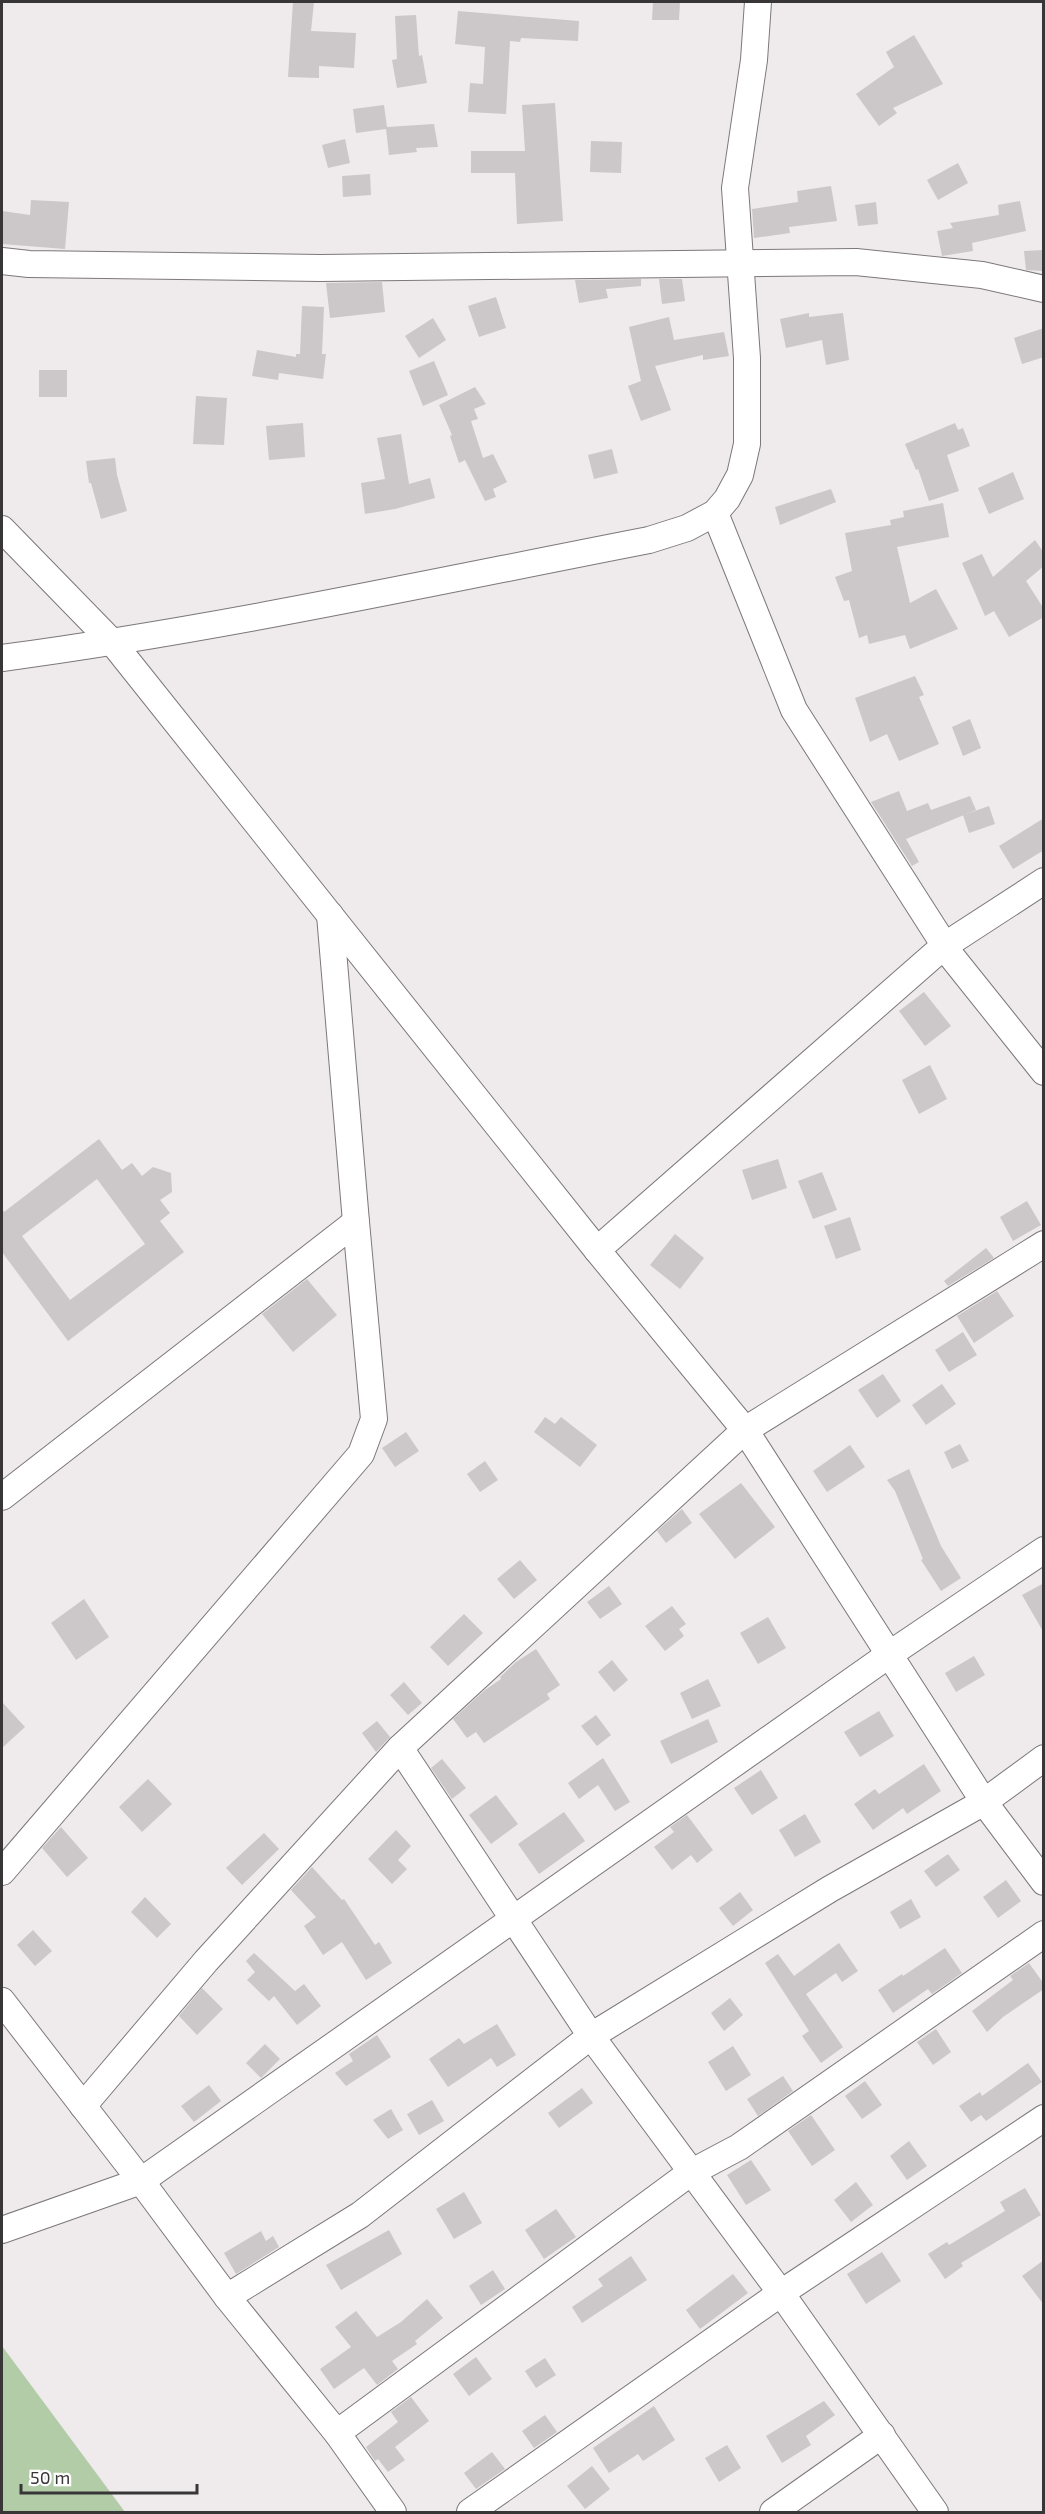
<svg xmlns="http://www.w3.org/2000/svg" width="1045" height="2514" viewBox="0 0 1045 2514" font-family="'Exo 2',sans-serif">
	<style>
		.green { fill: #b2cca8 }
		.building { fill: #ccc7c9; fill-rule: evenodd }
		.lines { fill: none; stroke-linecap: round; stroke-linejoin: round }
		.minor-casing { stroke: #7d787a; stroke-width: 28 }
		.minor { stroke: #fff; stroke-width: 26 }
	</style>
	<rect width="100%" height="100%" fill="#efeaec"/>
	<polygon class="green" points="2,2346 125,2512 2,2512"/>
	<g class="building">
		<polygon points="293,2 314,2 311,31 356,33 354,68 319,66 319,78 288,77"/>
		<polygon points="653,2 680,2 679,20 652,20"/>
		<polygon points="458,11 579,21 578,41 521,38 520,42 510,41 506,114 468,112 470,83 483,84 485,47 455,44"/>
		<polygon points="416,15 419,56 422,55 427,83 397,88 392,60 397,59 395,16"/>
		<polygon points="914,35 943,84 893,108 897,113 879,126 856,94 894,67 886,52"/>
		<polygon points="555,103 563,221 517,224 515,173 471,173 471,151 525,151 522,105"/>
		<polygon points="384,105 387,127 434,124 438,147 416,148 417,152 389,155 386,129 356,133 353,109"/>
		<polygon points="345,139 350,163 328,168 322,145"/>
		<polygon points="591,141 622,142 621,173 590,172"/>
		<polygon points="958,163 968,183 938,200 927,180"/>
		<polygon points="370,174 371,195 343,197 342,176"/>
		<polygon points="831,186 837,221 789,227 790,233 754,238 752,209 798,202 797,191"/>
		<polygon points="31,200 69,202 65,249 2,244 2,211 30,215"/>
		<polygon points="1020,201 1026,231 972,243 973,251 942,256 937,231 953,228 950,223 999,215 998,205"/>
		<polygon points="876,202 878,224 858,226 855,205"/>
		<polygon points="1044,250 1044,271 1026,270 1024,251"/>
		<polygon points="641,279 641,286 606,289 608,298 579,303 575,280"/>
		<polygon points="659,279 682,279 685,301 662,304"/>
		<polygon points="382,282 385,312 330,318 326,283"/>
		<polygon points="496,297 506,328 479,337 468,306"/>
		<polygon points="302,306 324,307 322,354 326,354 323,379 279,373 278,380 252,376 257,350 296,357 296,354 300,354"/>
		<polygon points="809,313 809,317 843,313 849,360 826,365 822,340 786,348 780,319"/>
		<polygon points="669,317 674,340 724,332 729,356 703,360 703,355 655,366 671,410 641,421 628,386 641,381 629,327"/>
		<polygon points="433,318 446,340 419,358 405,336"/>
		<polygon points="1044,328 1044,357 1022,364 1014,338"/>
		<polygon points="434,361 448,395 423,406 409,371"/>
		<rect x="39" y="370" width="28" height="27"/>
		<polygon points="475,387 486,404 474,409 478,419 471,421 483,458 493,454 507,482 493,489 496,497 485,501 465,460 459,463 450,436 452,435 439,405"/>
		<polygon points="196,396 227,398 224,445 193,444"/>
		<polygon points="303,423 305,457 269,460 266,426"/>
		<polygon points="955,423 958,430 963,428 970,446 947,455 959,491 929,501 918,469 916,470 905,444"/>
		<polygon points="401,434 409,484 430,478 435,498 395,509 365,514 361,483 385,479 377,438"/>
		<polygon points="612,449 618,473 594,479 588,455"/>
		<polygon points="115,458 117,475 127,511 101,519 91,483 89,483 86,461"/>
		<polygon points="1013,472 1024,499 989,514 978,488"/>
		<polygon points="831,489 836,502 780,525 775,507"/>
		<polygon points="943,503 949,537 897,547 910,603 936,589 958,629 910,649 905,635 869,644 867,635 859,638 849,600 844,601 835,577 852,571 845,533 891,525 890,520 904,517 903,511"/>
		<polygon points="1035,540 1044,553 1044,566 1026,581 1044,609 1044,617 1009,637 994,611 985,616 962,563 982,554 993,577"/>
		<polygon points="915,676 924,695 919,697 939,744 899,761 887,734 870,742 855,698"/>
		<polygon points="970,719 981,748 963,756 952,727"/>
		<polygon points="899,791 907,811 928,803 931,810 970,796 976,810 906,839 919,862 912,866 871,802"/>
		<polygon points="989,806 995,824 969,833 963,815"/>
		<polygon points="1044,818 1044,850 1013,869 999,846"/>
		<polygon points="924,992 951,1026 925,1046 899,1011"/>
		<polygon points="930,1065 947,1099 919,1114 902,1080"/>
		<path d="M99 1139 122 1170 132 1163 142 1176 153 1167 171 1173 172 1192 160 1200 170 1213 160 1221 184 1252 68 1341 2 1252V1208L4 1212ZM97 1179 145 1244 70 1300 22 1236Z"/>
		<polygon points="778,1159 787,1188 752,1200 742,1170"/>
		<polygon points="822,1172 837,1210 813,1219 798,1181"/>
		<polygon points="1027,1201 1041,1225 1013,1241 1000,1217"/>
		<polygon points="850,1217 861,1250 836,1259 824,1226"/>
		<polygon points="675,1234 704,1258 680,1289 650,1265"/>
		<polygon points="986,1248 994,1258 948,1286 944,1281"/>
		<polygon points="307,1279 337,1315 293,1352 262,1314"/>
		<polygon points="997,1291 1014,1316 974,1343 957,1316"/>
		<polygon points="963,1332 977,1355 949,1372 935,1350"/>
		<polygon points="883,1374 901,1401 877,1418 858,1390"/>
		<polygon points="942,1384 956,1404 926,1425 912,1405"/>
		<polygon points="545,1417 555,1424 561,1417 597,1445 580,1467 534,1432"/>
		<polygon points="406,1432 419,1451 395,1467 382,1448"/>
		<polygon points="960,1444 969,1461 952,1469 944,1452"/>
		<polygon points="850,1445 865,1467 827,1492 813,1471"/>
		<polygon points="485,1461 498,1480 480,1492 467,1474"/>
		<polygon points="909,1469 941,1546 961,1578 941,1591 921,1560 923,1559 895,1491 887,1480"/>
		<polygon points="741,1483 775,1527 735,1559 699,1514"/>
		<polygon points="682,1509 692,1523 666,1543 657,1531"/>
		<polygon points="520,1560 537,1580 514,1599 497,1579"/>
		<polygon points="1044,1583 1044,1633 1022,1595"/>
		<polygon points="609,1586 622,1604 600,1619 587,1602"/>
		<polygon points="84,1599 109,1637 76,1660 51,1623"/>
		<polygon points="672,1606 686,1624 679,1629 684,1636 665,1651 645,1626"/>
		<polygon points="464,1614 483,1633 448,1666 430,1647"/>
		<polygon points="768,1617 786,1648 758,1664 740,1633"/>
		<polygon points="536,1649 560,1685 547,1694 550,1699 484,1743 476,1732 467,1738 453,1719 485,1690 501,1679 500,1677 516,1662"/>
		<polygon points="974,1656 985,1675 956,1692 945,1673"/>
		<polygon points="612,1660 628,1680 614,1692 598,1672"/>
		<polygon points="708,1679 721,1706 692,1719 680,1693"/>
		<polygon points="404,1682 422,1703 408,1715 390,1695"/>
		<polygon points="2,1702 25,1727 2,1748"/>
		<polygon points="879,1711 894,1736 860,1757 844,1732"/>
		<polygon points="596,1715 611,1735 597,1746 581,1726"/>
		<polygon points="708,1719 718,1742 671,1764 660,1741"/>
		<polygon points="377,1721 390,1737 376,1752 362,1733"/>
		<polygon points="603,1758 630,1802 615,1811 598,1785 579,1799 568,1783"/>
		<polygon points="442,1759 466,1788 452,1799 431,1768"/>
		<polygon points="924,1764 941,1791 907,1814 903,1808 873,1830 854,1804 875,1789 879,1794"/>
		<polygon points="761,1770 778,1798 752,1815 734,1788"/>
		<polygon points="148,1779 172,1804 142,1832 119,1807"/>
		<polygon points="496,1795 518,1824 491,1844 469,1815"/>
		<polygon points="564,1812 585,1841 539,1874 518,1844"/>
		<polygon points="805,1814 821,1842 795,1857 779,1830"/>
		<polygon points="687,1815 713,1850 697,1863 691,1855 672,1870 654,1847 674,1832 670,1827"/>
		<polygon points="61,1827 88,1858 67,1877 42,1848"/>
		<polygon points="396,1830 411,1846 398,1860 407,1869 392,1884 368,1859"/>
		<polygon points="264,1833 279,1849 242,1885 226,1868"/>
		<polygon points="948,1854 960,1870 936,1887 924,1871"/>
		<polygon points="312,1867 342,1900 344,1899 375,1945 379,1942 392,1963 366,1980 342,1942 323,1955 304,1926 316,1917 291,1890"/>
		<polygon points="1006,1880 1021,1901 998,1918 983,1897"/>
		<polygon points="740,1892 753,1910 733,1926 719,1908"/>
		<polygon points="145,1897 171,1924 157,1938 131,1912"/>
		<polygon points="911,1899 921,1917 900,1929 890,1912"/>
		<polygon points="33,1930 52,1951 35,1966 17,1945"/>
		<polygon points="839,1943 858,1971 842,1982 836,1973 806,1994 843,2047 821,2063 802,2036 809,2031 765,1963 778,1954 794,1976"/>
		<polygon points="945,1948 962,1973 932,1994 928,1989 893,2013 878,1990 902,1974 903,1976"/>
		<polygon points="254,1953 295,1991 304,1984 321,2006 297,2025 274,1996 269,2001 247,1980 255,1972 246,1961"/>
		<polygon points="1029,1963 1044,1984 1044,1989 1003,2017 987,2032 972,2011 1013,1980 1010,1976"/>
		<polygon points="202,1988 223,2009 197,2035 179,2016"/>
		<polygon points="730,1998 743,2015 724,2031 711,2013"/>
		<polygon points="497,2024 516,2055 497,2067 491,2058 448,2087 429,2059 459,2038 464,2044"/>
		<polygon points="936,2029 951,2052 933,2065 917,2042"/>
		<polygon points="377,2035 391,2057 346,2086 335,2073 353,2061 349,2054"/>
		<polygon points="265,2044 280,2059 261,2078 246,2063"/>
		<polygon points="733,2046 751,2075 726,2091 708,2062"/>
		<polygon points="1028,2063 1042,2082 986,2121 981,2115 971,2122 959,2106 980,2092 982,2096"/>
		<polygon points="783,2076 793,2091 758,2116 747,2099"/>
		<polygon points="865,2081 882,2105 862,2119 845,2096"/>
		<polygon points="209,2085 221,2101 194,2122 181,2106"/>
		<polygon points="582,2088 593,2103 559,2128 548,2113"/>
		<polygon points="432,2100 444,2121 419,2135 407,2114"/>
		<polygon points="391,2109 403,2130 388,2139 373,2120"/>
		<polygon points="811,2115 835,2150 812,2166 788,2131"/>
		<polygon points="909,2141 927,2166 907,2180 890,2156"/>
		<polygon points="751,2160 771,2190 746,2205 727,2175"/>
		<polygon points="856,2182 873,2205 851,2222 834,2200"/>
		<polygon points="1025,2188 1041,2215 961,2263 963,2266 945,2279 928,2254 947,2242 949,2245 1005,2211 1000,2202"/>
		<polygon points="464,2192 482,2223 454,2239 436,2209"/>
		<polygon points="556,2209 576,2237 544,2259 525,2230"/>
		<polygon points="389,2230 402,2254 341,2290 326,2265"/>
		<polygon points="261,2231 266,2241 273,2236 279,2247 236,2274 224,2253"/>
		<polygon points="882,2252 901,2281 866,2304 847,2274"/>
		<polygon points="631,2256 647,2280 582,2323 572,2307 603,2286 598,2279"/>
		<polygon points="1044,2260 1044,2305 1022,2276"/>
		<polygon points="493,2270 505,2289 481,2305 469,2286"/>
		<polygon points="733,2274 748,2293 700,2329 686,2310"/>
		<polygon points="427,2299 443,2318 415,2341 417,2344 392,2361 398,2369 377,2385 364,2368 334,2389 320,2369 351,2347 335,2327 356,2311 377,2337 401,2322"/>
		<polygon points="476,2357 492,2379 469,2396 453,2374"/>
		<polygon points="545,2358 556,2375 536,2388 525,2371"/>
		<polygon points="411,2397 429,2421 395,2447 405,2460 388,2472 378,2459 375,2461 366,2447 398,2422 391,2412"/>
		<polygon points="824,2401 835,2415 806,2436 811,2445 782,2463 766,2436"/>
		<polygon points="654,2406 675,2440 643,2461 638,2454 609,2473 593,2448"/>
		<polygon points="545,2415 557,2432 534,2448 522,2431"/>
		<polygon points="727,2445 741,2468 719,2482 705,2458"/>
		<polygon points="492,2452 505,2469 476,2489 464,2473"/>
		<polygon points="592,2466 610,2489 585,2509 567,2486"/>
	</g>
	<g class="lines">
		<defs>
			<g id="minor">
				<polyline points="2,261 29,264 320,268 856,262 982,275 1044,289"/>
				<polyline points="715,513 794,710 952,957 1044,1072"/>
				<polyline points="2,529 113,643 597,1250 745,1430 984,1802 1044,1882"/>
				<path d="M2 658C219 629 433 582 649 540L687 528 715 513 727 499 740 475 747 444V358L735 188 754 60 758 2"/>
				<polyline points="330,915 356,1222"/>
				<polyline points="597,1250 944,946 1044,881"/>
				<polyline points="2,1497 356,1222 374,1419 361,1454 2,1872"/>
				<polyline points="2,2001 141,2181 227,2297 337,2433 393,2512"/>
				<polyline points="83,2106 206,1961 400,1748"/>
				<polyline points="2,2230 141,2181 890,1654 1044,1550"/>
				<polyline points="227,2297 360,2215 591,2036 830,1889 984,1802 1044,1758"/>
				<polyline points="337,2433 690,2173 739,2147 1044,1934"/>
				<polyline points="470,2512 781,2293 1044,2118"/>
				<polyline points="773,2512 882,2435"/>
				<polyline points="935,2512 781,2293 591,2036 400,1748 745,1430 1044,1244"/>
			</g>
		</defs>
		<use href="#minor" class="minor-casing"/>
		<use href="#minor" class="minor"/>
	</g>
	<rect width="1045" height="2514" fill="none" stroke="#393637" stroke-width="6"/>
	<path d="M21 2484v9h176v-9" fill="none" stroke="#393637" stroke-width="3"/>
	<text x="30" y="2484" font-size="18" fill="#393637" stroke="#ffffff" stroke-width="4.5" paint-order="stroke">50 m</text>
</svg>
